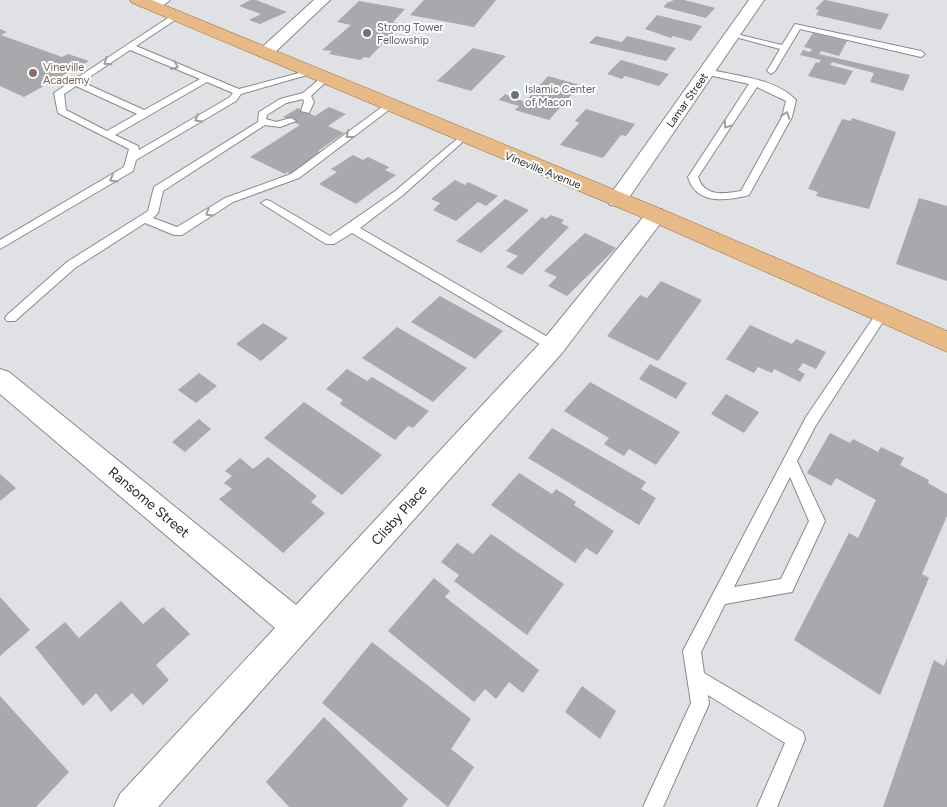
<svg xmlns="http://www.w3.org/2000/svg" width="947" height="807" viewBox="0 0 947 807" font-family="Figtree,sans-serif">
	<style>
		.building { fill: #a7a9ac }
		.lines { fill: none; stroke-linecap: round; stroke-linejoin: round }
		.service-casing { stroke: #888a8c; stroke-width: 2 }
		.minor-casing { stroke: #888a8c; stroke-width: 2 }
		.primary-casing { stroke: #996732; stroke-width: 1 }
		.service { fill: #fff; fill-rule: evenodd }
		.minor { fill: #fff; fill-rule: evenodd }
		.primary { fill: #e7b987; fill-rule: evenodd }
		.oneway { stroke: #9d9e9e }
		.worship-dot { fill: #6b7280; stroke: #fff; stroke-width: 2 }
		.education-dot { fill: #8d6e63; stroke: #fff; stroke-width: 2 }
		.labels { text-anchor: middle; stroke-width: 4; stroke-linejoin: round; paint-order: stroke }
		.far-worship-label { font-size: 11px; fill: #5b616d; stroke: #fff; text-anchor: start }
		.far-education-label { font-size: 11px; fill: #785e54; stroke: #fff; text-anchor: start }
		.far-street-label { font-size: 11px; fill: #262728; stroke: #fff }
		.street-label { font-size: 14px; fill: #262728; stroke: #fff }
	</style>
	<rect width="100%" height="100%" fill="#dfe1e4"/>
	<g class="building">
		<polygon points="250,0 256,0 287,12 260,24 249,20 261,14 239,6"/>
		<polygon points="424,0 496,0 474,27 410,15"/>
		<polygon points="671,0 684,0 715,8 706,18 663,7 668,2 674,1"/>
		<polygon points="824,0 826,0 889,14 881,30 816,15 819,10 815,9"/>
		<polygon points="359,1 405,9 393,22 402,24 369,58 364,57 360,60 329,54 332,51 322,50 351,25 337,22"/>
		<polygon points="657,15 702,26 691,41 673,36 671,38 645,29"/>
		<polygon points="0,29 7,32 1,35 62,57 68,54 89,61 24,97 0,86"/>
		<polygon points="813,33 847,41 839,56 821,51 819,54 910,75 903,91 870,82 874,73 832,62 830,65 853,71 845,85 808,76 816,62 819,63 821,60 800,55 803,50 810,52 812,49 804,47"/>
		<polygon points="596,36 622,42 627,36 676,48 666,61 589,43"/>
		<polygon points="473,48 506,56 471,91 437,81"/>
		<polygon points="621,60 669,74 659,86 625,76 622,79 607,74"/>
		<polygon points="548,76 580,85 549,120 515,110 519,106 499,100 505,94 525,102"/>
		<polygon points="329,107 346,114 328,126 344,133 318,151 325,155 294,176 287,172 285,174 250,157 300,125 283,117 298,108 315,116"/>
		<polygon points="586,109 635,124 626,136 621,135 603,158 560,145 579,123 575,121"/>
		<polygon points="852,118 896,132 869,209 816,196 818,192 808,189 842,119 851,121"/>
		<polygon points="353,155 363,160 368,157 389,167 385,170 396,175 356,204 319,184 337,172 331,169"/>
		<polygon points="455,180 465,185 468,182 498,196 486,206 478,202 456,221 433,210 440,203 431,199"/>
		<polygon points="919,198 947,206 947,281 896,264"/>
		<polygon points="505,199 529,210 481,253 456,241"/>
		<polygon points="551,215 564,220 561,223 569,227 522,275 506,267 518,256 506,251 542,217 546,219"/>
		<polygon points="585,233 616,248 567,296 548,286 557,277 544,271"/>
		<polygon points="661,281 702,300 658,361 607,336 640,295 647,298"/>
		<polygon points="440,296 503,331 475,359 411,322"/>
		<polygon points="263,323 288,338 261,361 236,344"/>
		<polygon points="750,325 792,344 796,339 826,352 816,369 803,363 798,370 805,374 800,382 774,369 772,373 758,367 754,373 726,359"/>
		<polygon points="397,327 467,368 433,402 362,358"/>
		<polygon points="650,364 687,383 676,399 639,379"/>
		<polygon points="347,369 367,381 372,377 429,411 413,428 408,426 395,440 340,404 343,400 326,389"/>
		<polygon points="199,373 217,386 196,403 178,390"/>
		<polygon points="590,382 680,432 656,465 629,449 624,456 604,444 609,438 564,411"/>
		<polygon points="726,394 759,412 744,433 711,414"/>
		<polygon points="304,402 382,455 342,495 264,438"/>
		<polygon points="199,419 211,429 185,452 172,442"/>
		<polygon points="552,428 646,482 641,489 656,498 639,525 528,458"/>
		<polygon points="830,433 850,443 853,439 878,452 881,447 904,458 900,465 929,480 928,483 947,494 947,516 922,574 929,578 880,695 794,640 849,533 858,538 876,500 836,478 831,486 807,473"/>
		<polygon points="268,457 317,496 311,502 325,513 283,553 219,499 232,489 224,483 232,476 225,471 240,458 253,469"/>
		<polygon points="519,473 552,494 556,489 576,502 574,505 614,531 597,555 586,548 575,563 491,505"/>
		<polygon points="0,474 16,488 0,501"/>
		<polygon points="491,534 564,584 527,635 454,581 459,575 441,562 457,543 473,554"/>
		<polygon points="434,578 450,591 445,597 539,670 523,693 509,682 496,699 485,689 474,702 388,631"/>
		<polygon points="0,597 30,630 0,656"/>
		<polygon points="121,601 143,624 163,607 190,634 156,665 169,680 143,705 132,693 111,712 96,693 83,706 35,647 65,622 79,638"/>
		<polygon points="372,642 471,719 451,749 474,767 448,807 322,703"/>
		<polygon points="947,658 947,807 883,807 934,660 944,666"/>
		<polygon points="582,686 616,711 600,739 565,712"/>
		<polygon points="0,696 69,772 36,807 0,807"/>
		<polygon points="324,717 408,799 402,807 289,807 266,782"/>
	</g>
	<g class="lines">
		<defs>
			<g id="service">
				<path d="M174 14 181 16 136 46 239 89 310 70 314 73 241 94 236 101 136 160 133 171 0 249V240L124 167 129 149 58 113 54 93ZM130 50 200 79 144 110 82 82ZM207 82 233 93 230 97 139 150 138 146 115 135ZM76 86 137 114 107 131 66 110 64 94Z"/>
				<polygon points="795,24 921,51 925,54 921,57 800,29 775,71 771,74 767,71 780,49 728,35 732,33 782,45"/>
				<path d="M707 69C735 76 775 78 796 100L792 117 749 195C726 201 696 205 688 177L749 84 704 74V70ZM757 87 786 101 782 117 741 191C724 194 704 197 698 177Z"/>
				<polygon points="322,77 329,79 311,96 314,102 309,113 301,111 304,102 303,99 286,103 267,115 266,119 276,122 291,118 296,121 280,127 265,125 163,191 158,213 153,218 177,227 225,198 291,174 386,104 394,106 299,178 233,202 182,235 174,235 145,223 75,268 15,321 7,321 5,318 7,315 67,262 148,211 154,187 258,122 259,112 280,99 303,93"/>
				<polygon points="463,134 466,135 466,139 403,195 360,228 558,343 559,346 558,349 548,349 352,233 334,244 326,244 261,203 266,200 270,201 330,236 395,191"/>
				<path d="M882 310 888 314 816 425 797 461 825 521 792 592 725 604 701 652 704 673 803 732 805 739 777 807H757L785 743 708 695 709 704 663 807H643L691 703 683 651 686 645 806 417 878 311ZM790 477 809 521 781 579 734 587Z"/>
			</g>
			<g id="minor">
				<polygon points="153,0 170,0 159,9 154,11 146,6"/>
				<polygon points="314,0 330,0 271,56 259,56 257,53 259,50"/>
				<polygon points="749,0 764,0 624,205 617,206 610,205 607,200 610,195"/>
				<polygon points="656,208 663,210 666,215 663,220 562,353 158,807 114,807 120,794 275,628 0,394 0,369 9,372 296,605 544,339 649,210"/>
			</g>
			<polygon id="primary" points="130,0 152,0 664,210 947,331 947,352 648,220 132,3"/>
		</defs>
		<use href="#service" class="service-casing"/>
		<use href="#minor" class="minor-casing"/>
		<use href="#primary" class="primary-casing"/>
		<use href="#service" class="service"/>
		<use href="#minor" class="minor"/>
		<use href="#primary" class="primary"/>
	</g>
	<defs><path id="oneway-chevron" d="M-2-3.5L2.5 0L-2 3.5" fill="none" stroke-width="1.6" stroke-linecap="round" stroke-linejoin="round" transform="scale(1.25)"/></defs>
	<g class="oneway">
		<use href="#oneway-chevron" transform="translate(107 62) rotate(147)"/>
		<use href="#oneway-chevron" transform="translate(175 66) rotate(23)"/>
		<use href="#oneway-chevron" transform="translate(786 115) rotate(-71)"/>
		<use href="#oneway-chevron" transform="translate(198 119) rotate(150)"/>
		<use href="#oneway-chevron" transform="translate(727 125) rotate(124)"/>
		<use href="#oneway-chevron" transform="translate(349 135) rotate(143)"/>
		<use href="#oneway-chevron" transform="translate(113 179) rotate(149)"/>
		<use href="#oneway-chevron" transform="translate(209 213) rotate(148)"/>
	</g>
	<g class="worship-dot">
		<circle cx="367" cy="33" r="5"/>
		<circle cx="515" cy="95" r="5"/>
	</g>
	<circle class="education-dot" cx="33" cy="73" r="5"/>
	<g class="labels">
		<g class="far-worship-label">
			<text x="377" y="31">Strong Tower<tspan x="377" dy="13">Fellowship</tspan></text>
			<text x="525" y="93">Islamic Center<tspan x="525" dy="13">of Macon</tspan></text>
		</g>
		<g class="far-education-label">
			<text x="43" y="71">Vineville<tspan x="43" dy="13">Academy</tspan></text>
		</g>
		<g class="far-street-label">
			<text transform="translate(687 100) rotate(-55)" y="4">Lamar Street</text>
			<text transform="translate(543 170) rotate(22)" y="4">Vineville Avenue</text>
		</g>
		<g class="street-label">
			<text transform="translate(149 502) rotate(40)" y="5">Ransome Street</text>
			<text transform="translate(399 515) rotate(-48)" y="5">Clisby Place</text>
		</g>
	</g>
</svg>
